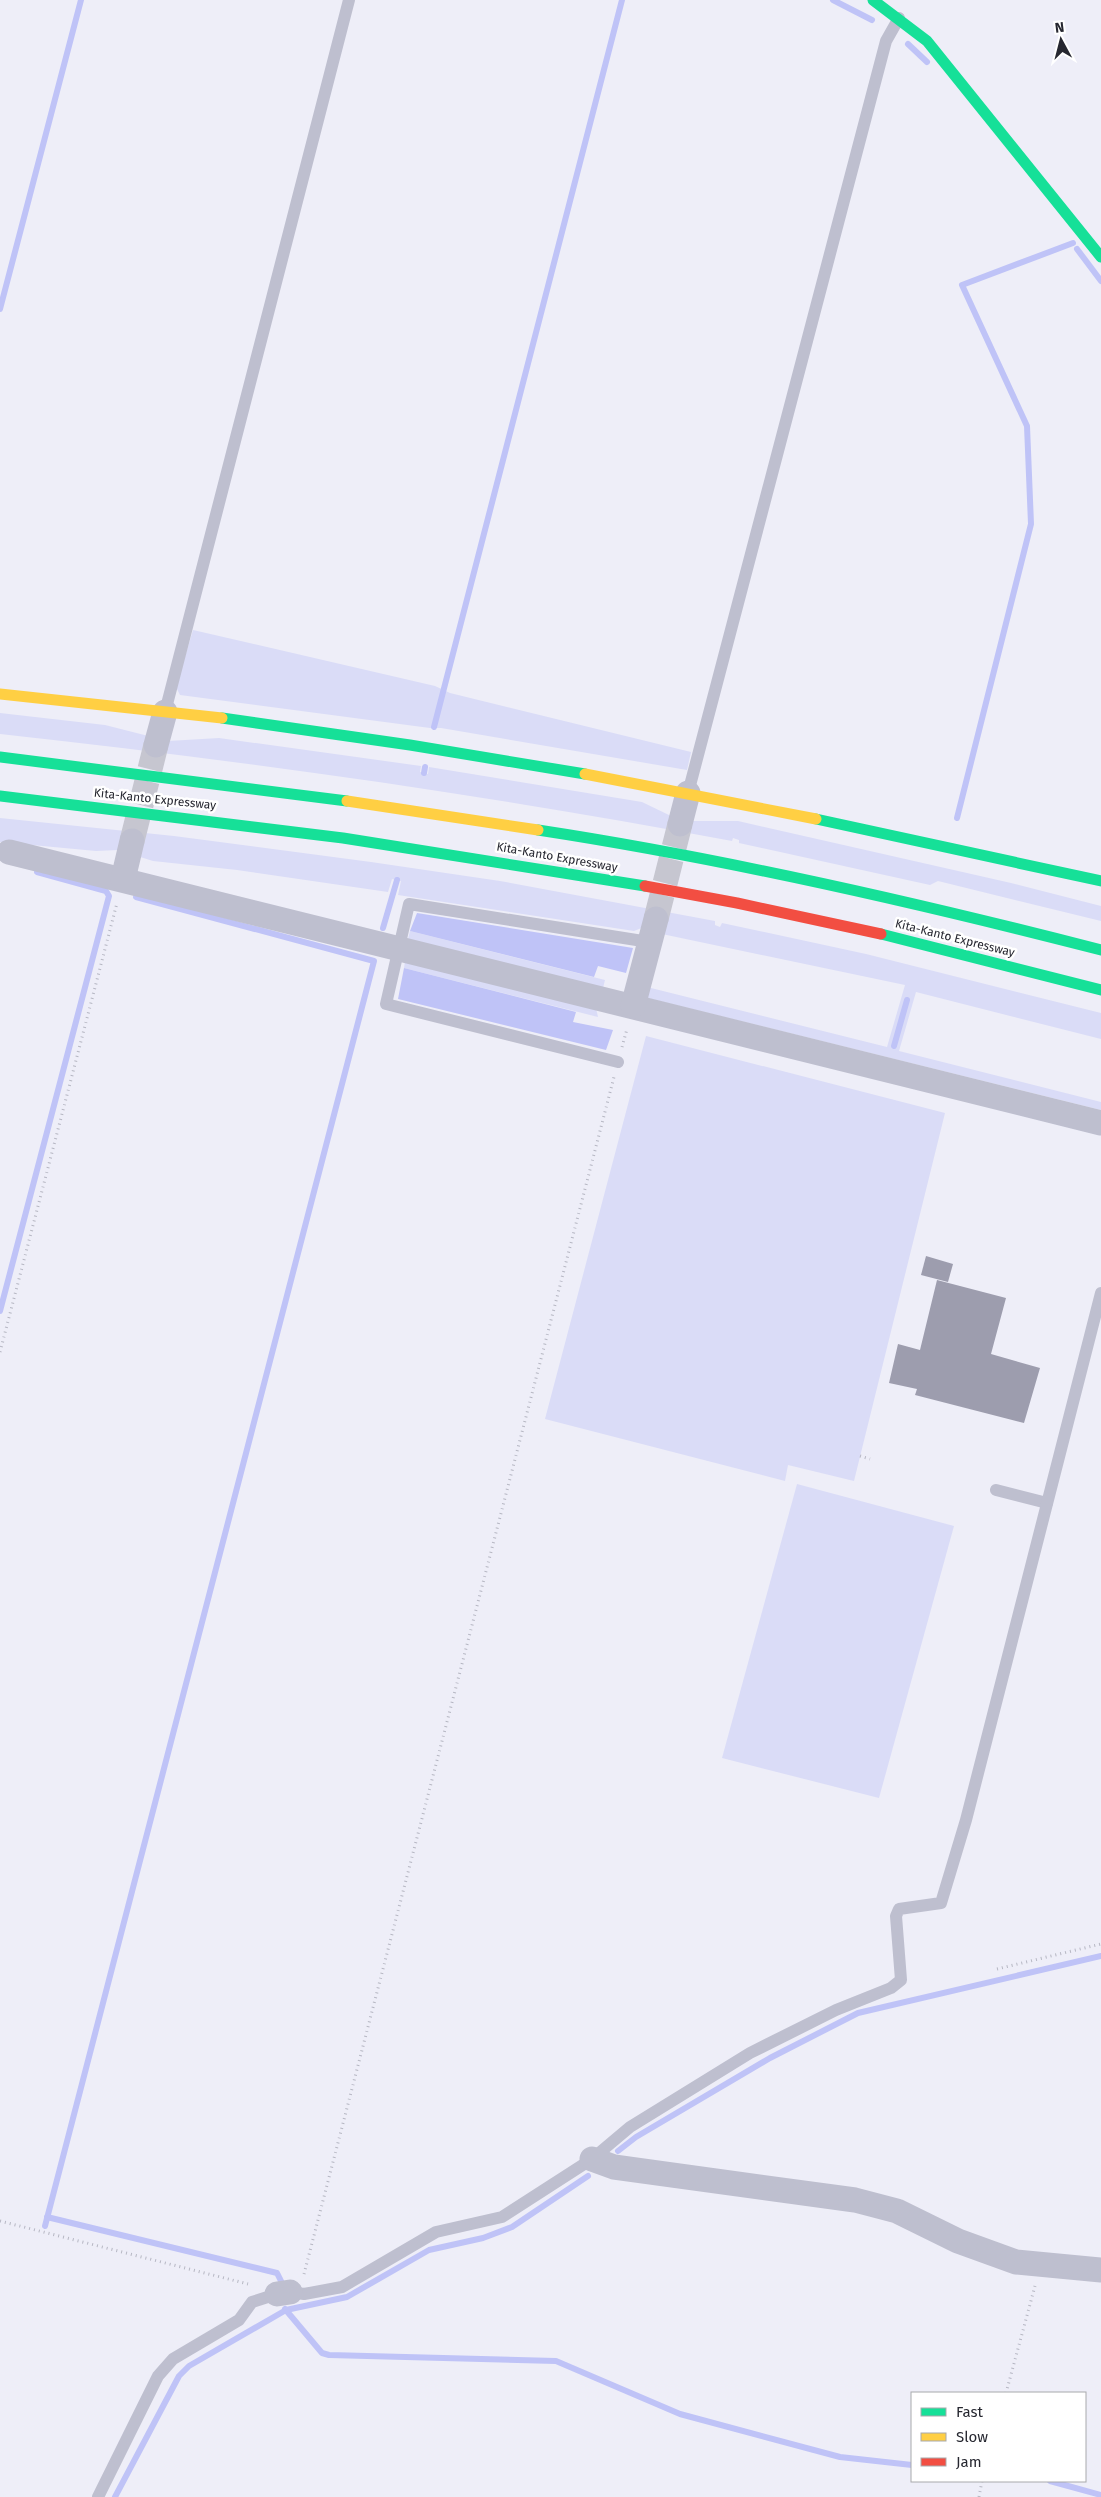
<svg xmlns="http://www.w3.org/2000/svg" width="1101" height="2497" viewBox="0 0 1101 2497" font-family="'Fira Sans',sans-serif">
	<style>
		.green { fill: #dadcf7 }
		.water { fill: #bfc3f7 }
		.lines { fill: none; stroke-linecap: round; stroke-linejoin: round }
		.stream { stroke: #bfc3f7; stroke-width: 6 }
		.building { fill: #9d9dae }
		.street-tunnel { stroke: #c6c6d0; stroke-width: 25; stroke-dasharray: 25 12; stroke-linecap: butt }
		.path { stroke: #b6b7c3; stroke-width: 3; stroke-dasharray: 1 4; stroke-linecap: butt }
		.lane { stroke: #bebfcf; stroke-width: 12 }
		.street { stroke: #bebfcf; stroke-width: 25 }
		.fast { stroke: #16e098; stroke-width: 11 }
		.slow { stroke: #ffcf43; stroke-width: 11 }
		.jam { stroke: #f24e42; stroke-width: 11 }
		.labels { text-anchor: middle; stroke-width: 5; stroke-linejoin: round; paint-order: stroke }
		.street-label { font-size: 12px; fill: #262730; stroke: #fff }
	</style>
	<rect width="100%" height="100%" fill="#eeeef8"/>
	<g class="green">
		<polygon points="193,630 435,686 450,693 691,752 687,770 441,728 430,728 180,695 176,687"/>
		<path d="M0 713 105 725 168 741 219 738 421 766 420 772 428 774 429 767 642 802 671 816 692 821H738L1011 883 1101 906V921L938 881 930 885 739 843V840L733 838 732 841C489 795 245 761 0 734Z"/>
		<polygon points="0,818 174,836 371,862 500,881 715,921 715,925 720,927 722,923 866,954 1101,1013 1101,1039 916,992 899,1051 1101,1102 1101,1110 647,998 647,987 887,1047 905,985 662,934 644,927 634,931 398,895 401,881 392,879 388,892 237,870 153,861 118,850 96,851 0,842"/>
		<polygon points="410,931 605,980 603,988 408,939"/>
		<polygon points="405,961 596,1008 598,1017 404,968"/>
		<polygon points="646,1036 945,1113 854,1481 788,1465 785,1481 545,1419"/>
		<polygon points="797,1484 954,1526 879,1798 722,1758"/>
	</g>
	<g class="water">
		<polygon points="417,913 633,948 626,973 598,966 594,977 410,931"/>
		<polygon points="404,968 576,1012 573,1022 613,1030 606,1050 398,999"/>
	</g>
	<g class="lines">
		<g class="stream">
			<polyline points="833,0 872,20"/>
			<polyline points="908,44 927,62"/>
			<polyline points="1077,249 1101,281"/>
			<polyline points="0,309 81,0"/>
			<polyline points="434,727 622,0"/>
			<polyline points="424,773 425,767"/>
			<polyline points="957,818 1031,524 1027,426 962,285 1073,243"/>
			<polyline points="383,928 397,880"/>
			<polyline points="894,1046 907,1000"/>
			<polyline points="0,1311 109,896 106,891 37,872"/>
			<polyline points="618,2151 636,2137 770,2058 858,2013 1101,1956"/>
			<polyline points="47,2217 277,2273 281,2281"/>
			<polyline points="45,2226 374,961 136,897"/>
			<polyline points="285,2309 322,2353 329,2355 556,2361 680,2414 840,2457 912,2465"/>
			<polyline points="1050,2481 1101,2495"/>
			<polyline points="115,2497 179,2376 189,2366 286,2310 347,2297 429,2250 483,2238 512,2227 588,2176"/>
		</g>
	</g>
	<g class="building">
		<polygon points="926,1256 953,1264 948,1282 921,1275"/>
		<polygon points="937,1280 1006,1298 991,1354 1040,1368 1024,1423 915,1395 917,1389 889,1383 898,1344 920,1350"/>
	</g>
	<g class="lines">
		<g class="street-tunnel">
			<polyline points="132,841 156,745"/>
			<polyline points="656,919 680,824"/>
		</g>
		<g class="path">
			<polyline points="622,1047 627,1029"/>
			<polyline points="0,1352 117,903"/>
			<polyline points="860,1456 870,1459"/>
			<polyline points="997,1969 1101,1944"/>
			<polyline points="0,2221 248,2284"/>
			<polyline points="304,2274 614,1077"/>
			<polyline points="1006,2393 1035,2286"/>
			<polyline points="979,2497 982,2481"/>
		</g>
		<g class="lane">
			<polyline points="165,712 349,0"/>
			<polyline points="688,793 886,41 899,18"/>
			<polyline points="618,1062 386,1004 409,904 649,942"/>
			<polyline points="996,1490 1047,1503"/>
			<polyline points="290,2292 304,2294 342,2287 436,2232 502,2217 592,2159 630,2127 750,2053 836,2010 891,1988 901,1980 896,1916 899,1909 941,1903 966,1820 1101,1293"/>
			<polyline points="98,2497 158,2376 173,2359 239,2320 252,2302 277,2294"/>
		</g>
		<g class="street">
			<polyline points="156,745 165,712"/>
			<polyline points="680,824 688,793"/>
			<polyline points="9,852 1101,1123"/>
			<polyline points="123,879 132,841"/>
			<polyline points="633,1006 656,919"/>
			<polyline points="592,2159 614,2167 855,2200 897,2211 958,2241 1016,2262 1101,2270"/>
			<polyline points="277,2294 290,2292"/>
		</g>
		<g class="fast">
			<polyline points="873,0 927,41 1101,257"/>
			<polyline points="222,718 410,745 585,774"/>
			<polyline points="0,757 347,801"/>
			<polyline points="0,796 343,838 645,886"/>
			<polyline points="816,819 1101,881"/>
			<path d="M538 830C728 859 915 902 1101 950"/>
			<polyline points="881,934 1101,990"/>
		</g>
		<g class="slow">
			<polyline points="0,694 222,718"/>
			<polyline points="585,774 816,819"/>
			<polyline points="347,801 538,830"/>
		</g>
		<polyline class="jam" points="645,886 737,903 881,934"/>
	</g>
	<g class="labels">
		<g class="street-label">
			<text transform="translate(155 799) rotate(6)" y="4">Kita-Kanto Expressway</text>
			<text transform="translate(557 857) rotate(10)" y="4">Kita-Kanto Expressway</text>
			<text transform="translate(955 938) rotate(14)" y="4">Kita-Kanto Expressway</text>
		</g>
	</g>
	<rect x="911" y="2392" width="175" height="90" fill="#ffffff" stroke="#a8a9ac"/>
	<rect x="921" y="2408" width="25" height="8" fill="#16e098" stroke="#a8a9ac"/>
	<text x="956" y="2417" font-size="15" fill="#262730">Fast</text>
	<rect x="921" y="2433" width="25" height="8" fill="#ffcf43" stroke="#a8a9ac"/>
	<text x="956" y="2442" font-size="15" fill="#262730">Slow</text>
	<rect x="921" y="2458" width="25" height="8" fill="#f24e42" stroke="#a8a9ac"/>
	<text x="956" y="2467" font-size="15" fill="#262730">Jam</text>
	<g transform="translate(1061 40) rotate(353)" stroke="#ffffff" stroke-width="4" paint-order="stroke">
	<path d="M0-4L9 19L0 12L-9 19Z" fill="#262730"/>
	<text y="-8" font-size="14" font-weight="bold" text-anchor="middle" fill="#262730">N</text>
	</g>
</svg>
